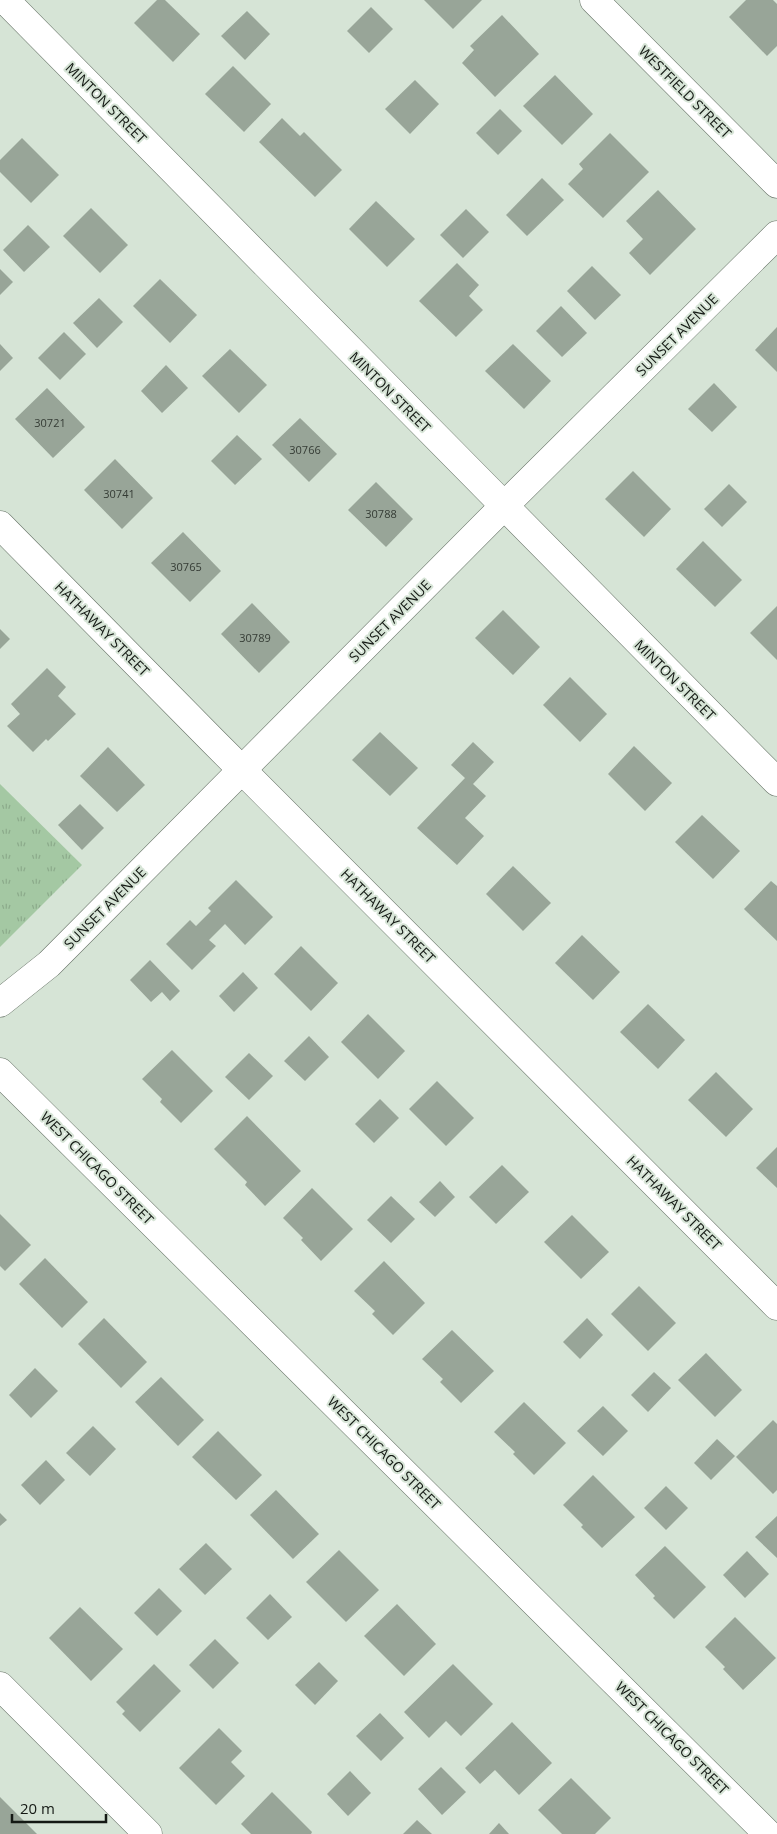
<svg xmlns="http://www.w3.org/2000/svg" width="777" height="1834" viewBox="0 0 777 1834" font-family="'Open Sans',sans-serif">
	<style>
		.park { fill: url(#park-tufts) }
		.building { fill: #98a598 }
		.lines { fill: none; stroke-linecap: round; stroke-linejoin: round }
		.street-casing { stroke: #667266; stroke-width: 29 }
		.street { stroke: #fff; stroke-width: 28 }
		.labels { text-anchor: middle; stroke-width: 4; stroke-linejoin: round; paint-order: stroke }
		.number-label { font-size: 11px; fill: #353c35 }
		.street-label { font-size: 14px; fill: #141914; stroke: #d6e4d6 }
	</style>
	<defs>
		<pattern id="park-tufts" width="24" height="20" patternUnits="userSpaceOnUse" patternTransform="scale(1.25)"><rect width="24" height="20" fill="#a4c8a3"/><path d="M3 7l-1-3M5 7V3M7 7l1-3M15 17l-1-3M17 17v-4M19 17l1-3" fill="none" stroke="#8cab8b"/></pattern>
	</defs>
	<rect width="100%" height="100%" fill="#d6e4d6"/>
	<polygon class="park" points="0,784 82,865 0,947"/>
	<g class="building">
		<polygon points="157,0 165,0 200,34 173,62 134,23"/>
		<polygon points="424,0 482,0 453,29"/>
		<polygon points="746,0 773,0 777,4 777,46 767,56 729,17"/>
		<polygon points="371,7 393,29 369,53 347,31"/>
		<polygon points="247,11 270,34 245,60 221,36"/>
		<polygon points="502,15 539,54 495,97 462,63 474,50 470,46"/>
		<polygon points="233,66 271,104 244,132 205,94"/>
		<polygon points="555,75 593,114 562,145 523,106"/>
		<polygon points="415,80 439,104 410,134 385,109"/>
		<polygon points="500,109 522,131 498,155 476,133"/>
		<polygon points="282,118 300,136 304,132 342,170 315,197 259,142"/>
		<polygon points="610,133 649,172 603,218 568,184 583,169 579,164"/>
		<polygon points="22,138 59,175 31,203 0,172 0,160"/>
		<polygon points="542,178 564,200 527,236 506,215"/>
		<polygon points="658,190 696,229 650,275 629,253 643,239 626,221"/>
		<polygon points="376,201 415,239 387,267 349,229"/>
		<polygon points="91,208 128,245 100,273 63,236"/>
		<polygon points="466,209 489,232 463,258 440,235"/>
		<polygon points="28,225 50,247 24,272 3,250"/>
		<polygon points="457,263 479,285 469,296 483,310 456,337 419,301"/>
		<polygon points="592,266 621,295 595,320 567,291"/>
		<polygon points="0,269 13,282 0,295"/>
		<polygon points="160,279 197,315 170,343 133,306"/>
		<polygon points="99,298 123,322 97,348 73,323"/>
		<polygon points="561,306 587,333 562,357 536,331"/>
		<polygon points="777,327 777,372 755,350"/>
		<polygon points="64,332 86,354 60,380 38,358"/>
		<polygon points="0,344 13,358 0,371"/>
		<polygon points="513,344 551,381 524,409 485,371"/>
		<polygon points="230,349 267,385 239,413 202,376"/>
		<polygon points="166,365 188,388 162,413 141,391"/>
		<polygon points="714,383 737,407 712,432 688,409"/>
		<polygon points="47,388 85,427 53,458 15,419"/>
		<polygon points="300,418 337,454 309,482 272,445"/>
		<polygon points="237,435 262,459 235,485 211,461"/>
		<polygon points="115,459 153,498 122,529 84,490"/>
		<polygon points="633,471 671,509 644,537 605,499"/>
		<polygon points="376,482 413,519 386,547 348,510"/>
		<polygon points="729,484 747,502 722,527 704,509"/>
		<polygon points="183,532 221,571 190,602 151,563"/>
		<polygon points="703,541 742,580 715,607 676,569"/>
		<polygon points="252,603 290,642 259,673 221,634"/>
		<polygon points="777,606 777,660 750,633"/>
		<polygon points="503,610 540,647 513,675 475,638"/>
		<polygon points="0,629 10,639 0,649"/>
		<polygon points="47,668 66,687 58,696 76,714 48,741 46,739 33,752 7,726 20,714 11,704"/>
		<polygon points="570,677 607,714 580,742 543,705"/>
		<polygon points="380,732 418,768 390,796 352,760"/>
		<polygon points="473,742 494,762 473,784 486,796 465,818 484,836 457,865 417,828 465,778 451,765"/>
		<polygon points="634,746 672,783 645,811 608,774"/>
		<polygon points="108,747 145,785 117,812 80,776"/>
		<polygon points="80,804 104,828 82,850 58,825"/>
		<polygon points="702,815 740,851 713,879 675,842"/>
		<polygon points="513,866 551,903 523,931 486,894"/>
		<polygon points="236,880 273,917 245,945 225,924 209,940 216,946 192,970 166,944 190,920 196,926 211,911 208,908"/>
		<polygon points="771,881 777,886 777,941 744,909"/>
		<polygon points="582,935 620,972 593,1000 555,963"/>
		<polygon points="301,946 338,983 311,1011 274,974"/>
		<polygon points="150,960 180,991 170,1001 162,992 151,1002 130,980"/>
		<polygon points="243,972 258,988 234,1012 219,996"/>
		<polygon points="648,1004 685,1040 658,1069 620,1032"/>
		<polygon points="368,1014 405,1051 378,1079 341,1042"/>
		<polygon points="309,1036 329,1057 305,1081 284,1061"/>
		<polygon points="172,1050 213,1091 181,1123 160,1102 162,1099 142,1079"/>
		<polygon points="249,1053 273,1076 249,1100 225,1077"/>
		<polygon points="716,1072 753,1109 726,1137 688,1100"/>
		<polygon points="437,1081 474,1118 446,1146 409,1109"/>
		<polygon points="380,1099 399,1118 374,1143 355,1124"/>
		<polygon points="247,1116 301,1171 265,1206 245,1185 247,1182 214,1149"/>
		<polygon points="777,1147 777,1188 756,1168"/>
		<polygon points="502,1165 529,1192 496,1224 469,1197"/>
		<polygon points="440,1181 455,1197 435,1217 419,1202"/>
		<polygon points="312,1188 353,1229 321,1261 301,1240 303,1238 283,1218"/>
		<polygon points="391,1196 415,1219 391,1243 367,1220"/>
		<polygon points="0,1214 31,1245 5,1271 0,1266"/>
		<polygon points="572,1215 609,1252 581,1279 544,1242"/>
		<polygon points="45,1258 88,1302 62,1328 19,1284"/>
		<polygon points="384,1261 425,1303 393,1335 372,1314 375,1311 354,1291"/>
		<polygon points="639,1286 676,1323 648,1351 611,1314"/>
		<polygon points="104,1318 147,1362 121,1388 78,1344"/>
		<polygon points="587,1318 603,1335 580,1359 563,1342"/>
		<polygon points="452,1330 494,1371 461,1403 440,1382 443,1379 422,1359"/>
		<polygon points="706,1353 742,1390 715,1417 678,1380"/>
		<polygon points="35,1368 58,1391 31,1418 9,1395"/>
		<polygon points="654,1372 671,1388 648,1412 631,1395"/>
		<polygon points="161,1377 204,1420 178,1446 135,1402"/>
		<polygon points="524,1402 566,1443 534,1475 513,1454 515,1452 494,1432"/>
		<polygon points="603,1406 628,1431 603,1456 577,1431"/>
		<polygon points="773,1420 777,1424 777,1490 773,1494 736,1457"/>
		<polygon points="93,1426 116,1449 90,1476 66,1453"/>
		<polygon points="218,1431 262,1475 236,1500 192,1457"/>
		<polygon points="717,1439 735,1456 711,1480 694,1463"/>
		<polygon points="46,1460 65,1480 40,1505 21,1485"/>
		<polygon points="593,1475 635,1517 602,1548 581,1527 583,1525 563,1505"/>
		<polygon points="666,1486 688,1508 666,1530 644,1508"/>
		<polygon points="276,1490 319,1534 293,1559 250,1515"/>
		<polygon points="0,1513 7,1520 0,1526"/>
		<polygon points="777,1516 777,1558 755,1537"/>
		<polygon points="206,1543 232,1569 205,1595 179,1569"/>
		<polygon points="665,1546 706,1587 674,1619 653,1598 655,1596 635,1575"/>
		<polygon points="339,1550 379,1590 346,1622 306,1582"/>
		<polygon points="747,1551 769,1574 745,1598 723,1575"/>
		<polygon points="159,1588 182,1611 157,1636 134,1613"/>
		<polygon points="270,1594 292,1617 268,1640 246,1618"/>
		<polygon points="397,1604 436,1644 404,1676 364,1636"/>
		<polygon points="80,1607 123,1649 91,1681 49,1638"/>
		<polygon points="735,1617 776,1658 743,1690 723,1669 725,1667 705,1647"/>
		<polygon points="215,1639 239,1663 213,1689 189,1665"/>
		<polygon points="319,1662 338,1681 315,1705 295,1685"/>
		<polygon points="154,1664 181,1691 140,1732 122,1714 125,1711 116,1702"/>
		<polygon points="453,1664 493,1704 461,1736 446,1721 429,1738 404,1712"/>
		<polygon points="380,1713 404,1738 381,1761 356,1736"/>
		<polygon points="512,1722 552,1763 519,1795 495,1770 480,1784 465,1768"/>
		<polygon points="219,1728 242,1751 231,1762 245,1776 216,1805 179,1768"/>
		<polygon points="441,1767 466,1792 442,1815 418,1789"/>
		<polygon points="350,1771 371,1793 348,1816 327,1794"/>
		<polygon points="571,1778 611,1818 595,1834 562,1834 538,1810"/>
		<polygon points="272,1792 312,1832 311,1834 251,1834 241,1824"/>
		<polygon points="0,1797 37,1834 0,1834"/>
		<polygon points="417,1820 432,1834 403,1834"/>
		<polygon points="499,1823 509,1834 489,1834"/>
	</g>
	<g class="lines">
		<defs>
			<g id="street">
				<polyline points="5,0 777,782"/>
				<polyline points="594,0 777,184"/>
				<polyline points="0,525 213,741 777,1306"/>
				<polyline points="0,1003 49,964 504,506 777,235"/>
				<polyline points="0,1072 768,1834"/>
				<polyline points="0,1686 148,1834"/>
			</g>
		</defs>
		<use href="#street" class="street-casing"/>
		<use href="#street" class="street"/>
	</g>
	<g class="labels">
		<g class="number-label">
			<text x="50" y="427">30721</text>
			<text x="305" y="454">30766</text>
			<text x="119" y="498">30741</text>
			<text x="381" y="518">30788</text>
			<text x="186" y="571">30765</text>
			<text x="255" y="642">30789</text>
		</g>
		<g class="street-label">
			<text transform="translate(685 92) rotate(45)" y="5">WESTFIELD STREET</text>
			<text transform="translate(106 103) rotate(45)" y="5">MINTON STREET</text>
			<text transform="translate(677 335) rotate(-45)" y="5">SUNSET AVENUE</text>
			<text transform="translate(390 392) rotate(45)" y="5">MINTON STREET</text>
			<text transform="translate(390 621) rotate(-45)" y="5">SUNSET AVENUE</text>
			<text transform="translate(102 629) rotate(45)" y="5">HATHAWAY STREET</text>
			<text transform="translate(675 680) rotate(45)" y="5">MINTON STREET</text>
			<text transform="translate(105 908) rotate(-45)" y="5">SUNSET AVENUE</text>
			<text transform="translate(388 916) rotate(45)" y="5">HATHAWAY STREET</text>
			<text transform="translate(97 1168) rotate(45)" y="5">WEST CHICAGO STREET</text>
			<text transform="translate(674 1203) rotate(45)" y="5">HATHAWAY STREET</text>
			<text transform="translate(384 1453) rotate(45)" y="5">WEST CHICAGO STREET</text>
			<text transform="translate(672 1738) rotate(45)" y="5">WEST CHICAGO STREET</text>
		</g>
	</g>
	<path d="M12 1814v8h94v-8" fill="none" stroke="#141914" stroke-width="2.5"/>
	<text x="20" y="1814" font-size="15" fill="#141914" stroke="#d6e4d6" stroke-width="4" paint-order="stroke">20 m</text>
</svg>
